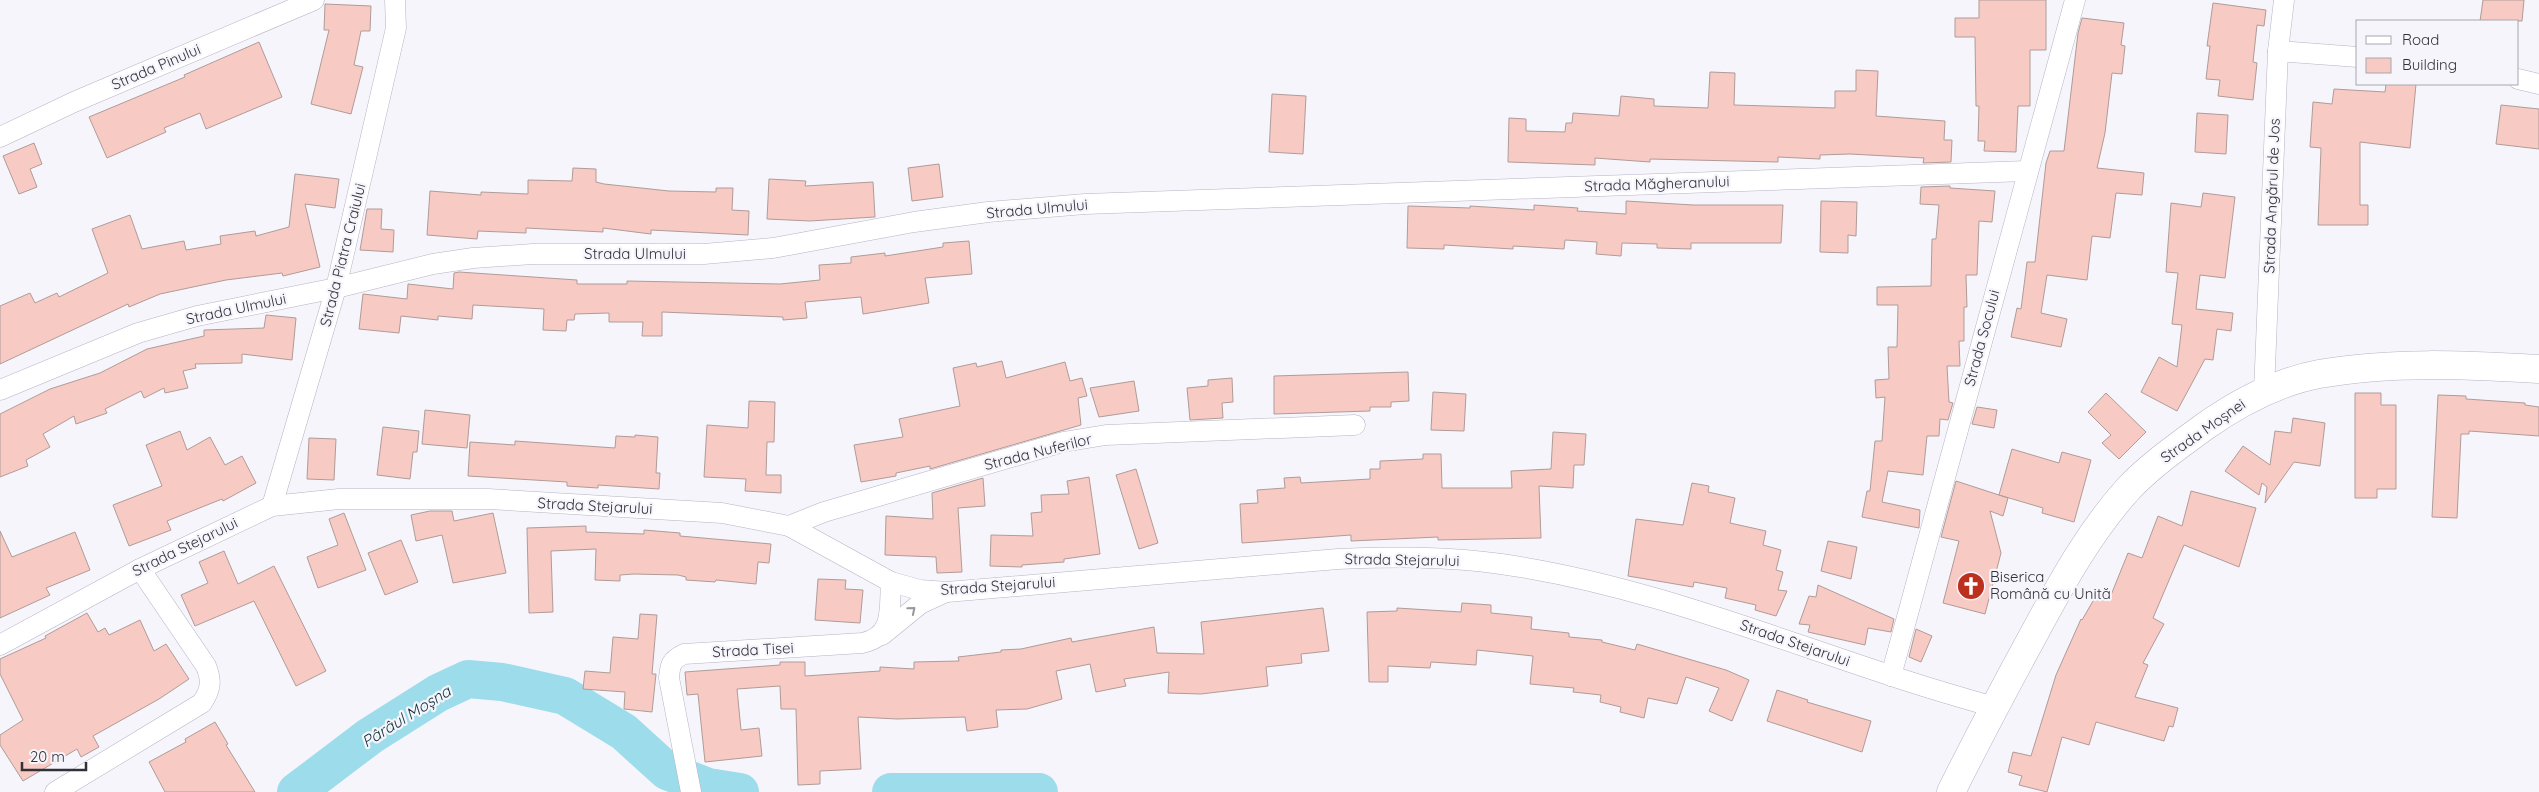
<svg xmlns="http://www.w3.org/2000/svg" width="2539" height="792" viewBox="0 0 2539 792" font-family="Quicksand,sans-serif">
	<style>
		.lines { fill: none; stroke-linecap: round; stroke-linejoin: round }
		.river { stroke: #9ddcea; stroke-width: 38 }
		.building { fill: #f8cac4; stroke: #b09b98 }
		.minor-casing { stroke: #b6b3c4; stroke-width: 21 }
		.secondary-casing { stroke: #b6b3c4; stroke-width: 29 }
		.minor { stroke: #fff; stroke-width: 20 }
		.secondary { stroke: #fff; stroke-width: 28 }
		.oneway { stroke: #98989c }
		.labels { text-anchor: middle; stroke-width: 4.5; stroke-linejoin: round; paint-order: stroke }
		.street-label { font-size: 15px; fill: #323138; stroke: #f6f5fc }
		.poi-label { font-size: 15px; fill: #323138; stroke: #f6f5fc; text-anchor: start }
		.water-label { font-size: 16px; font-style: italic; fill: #113137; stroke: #f6f5fc }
	</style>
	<rect width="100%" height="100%" fill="#f6f5fc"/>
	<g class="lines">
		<g class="river">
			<polyline points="296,792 370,736 438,693 468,679 502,682 565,696 624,732 667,771 708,787 740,792"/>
			<polyline points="891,792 1039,792"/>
		</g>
	</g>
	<g class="building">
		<polygon points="1979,0 2046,0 2046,50 2030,50 2030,106 2018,106 2016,152 1984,151 1985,141 1978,141 1979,106 1976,106 1975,37 1955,37 1955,18 1979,18"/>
		<polygon points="2483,0 2524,0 2522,21 2480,21"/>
		<polygon points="2213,3 2266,10 2264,26 2257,25 2253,62 2257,63 2253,100 2218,96 2220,80 2206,79 2210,46 2207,46"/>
		<polygon points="325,4 371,6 370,31 361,31 354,65 363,67 351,114 311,104 329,30 324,30"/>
		<polygon points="2082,18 2124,23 2121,45 2125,46 2122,74 2112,73 2105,133 2097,168 2144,173 2142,195 2116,193 2110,238 2092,236 2087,280 2047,275 2041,313 2067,319 2061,347 2011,337 2017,308 2021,309 2027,262 2035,262 2046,163 2050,151 2064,151 2078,33"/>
		<polygon points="259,42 282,97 206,129 200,113 164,128 166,132 107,158 89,117 185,77 184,75"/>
		<polygon points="1856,70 1878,71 1876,116 1945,121 1944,140 1952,140 1951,162 1923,163 1924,158 1850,154 1820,155 1820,159 1778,157 1778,162 1650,159 1650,162 1595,158 1595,165 1508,162 1509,118 1526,119 1526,131 1565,132 1566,123 1572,123 1573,113 1619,116 1621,96 1654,99 1654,106 1708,108 1710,72 1735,73 1734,105 1835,108 1835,91 1856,91"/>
		<polygon points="2386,84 2416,84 2410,148 2360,142 2360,205 2368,205 2368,225 2318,225 2321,148 2310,147 2313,102 2332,104 2334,89 2385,92"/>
		<polygon points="1272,94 1306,96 1303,154 1269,152"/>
		<polygon points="2501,105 2539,109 2539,149 2496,144"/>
		<polygon points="2197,113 2228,115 2226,154 2195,152"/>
		<polygon points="34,143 42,164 30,169 37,187 19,194 3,156"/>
		<polygon points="939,164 943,197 912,201 908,168"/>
		<polygon points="573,168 596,169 596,182 604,184 669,191 716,192 716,188 733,188 732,210 749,211 748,235 651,230 651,234 603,228 603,232 526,228 526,233 478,231 477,239 427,235 430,191 481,195 481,192 528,194 528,180 572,181"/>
		<polygon points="295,174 339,179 335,208 305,204 320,267 283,276 282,273 226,280 160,294 129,307 128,304 0,364 0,306 30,293 35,303 57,293 59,297 108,273 92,229 130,215 142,249 184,241 186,250 221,244 220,236 255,231 256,236 289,227"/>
		<polygon points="769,179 806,181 805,186 873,182 875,217 810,221 767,219"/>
		<polygon points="1950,186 1950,188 1995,191 1992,222 1979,221 1977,275 1966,275 1967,307 1964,307 1964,341 1959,341 1960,366 1947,366 1949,402 1953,403 1948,420 1940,419 1939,436 1927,436 1923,475 1888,471 1882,502 1920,510 1919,528 1862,517 1867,491 1870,491 1875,441 1882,441 1885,397 1876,398 1875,380 1889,379 1888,347 1897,347 1898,305 1877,305 1877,287 1931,286 1932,239 1936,239 1939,205 1920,204 1921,187"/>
		<polygon points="2203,193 2235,197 2225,278 2200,275 2196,309 2233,313 2231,331 2217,329 2213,360 2205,359 2177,411 2141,392 2159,357 2177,367 2182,325 2172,324 2178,273 2166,272 2171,203 2201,207"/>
		<polygon points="1626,201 1693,205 1783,205 1781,243 1691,243 1691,249 1657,248 1657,244 1622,243 1621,256 1596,254 1597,242 1565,240 1564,249 1513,246 1513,249 1444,245 1444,249 1407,248 1408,206 1470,208 1470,206 1534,210 1534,205 1578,208 1577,211 1626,214"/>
		<polygon points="1821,201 1857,202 1856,236 1848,235 1848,253 1820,252"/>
		<polygon points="367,209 382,209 381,229 394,230 393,252 360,250"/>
		<polygon points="969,241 972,274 925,278 929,303 863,314 861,297 805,302 807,318 783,320 783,317 662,312 662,336 642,336 643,322 609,322 609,313 575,314 574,320 567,320 566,331 543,330 544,309 473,305 472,319 438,316 438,320 401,316 399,333 359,329 363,294 407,299 408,284 453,289 454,273 459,272 577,280 577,284 627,284 627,281 780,284 820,280 819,265 851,263 851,257 885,253 885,256 943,247 943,243"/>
		<polygon points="266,315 296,318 292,360 242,354 242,363 195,364 196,368 183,371 188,388 165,393 164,388 144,398 141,391 105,409 107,413 76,424 74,416 43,434 50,447 26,460 28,466 0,477 0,414 50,389 100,373 147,349 204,336 204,330 264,328"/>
		<polygon points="1002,361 1006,378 1065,362 1070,381 1082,378 1087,396 1078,398 1081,425 930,469 930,466 896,473 896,476 861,482 854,445 903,437 899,419 960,406 953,368 976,363 977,367"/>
		<polygon points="1408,372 1409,401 1391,402 1391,407 1370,407 1370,411 1274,414 1274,376"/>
		<polygon points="1232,378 1233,402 1222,403 1223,418 1190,420 1187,388 1208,386 1208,380"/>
		<polygon points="1134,381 1139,411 1099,417 1090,388"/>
		<polygon points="1433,392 1466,394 1464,431 1431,430"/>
		<polygon points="2106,393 2146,432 2119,459 2102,443 2111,435 2088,412"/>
		<polygon points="2355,393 2381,393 2381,405 2396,405 2396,489 2377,489 2377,498 2355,498"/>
		<polygon points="2438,395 2466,396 2466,399 2525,403 2525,405 2539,407 2539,436 2469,431 2469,434 2461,434 2457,518 2432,517"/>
		<polygon points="749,401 775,402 774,442 767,442 766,475 781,475 781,493 745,491 746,479 704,477 707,425 748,428"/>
		<polygon points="1977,407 1997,410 1994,428 1972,424"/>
		<polygon points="425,410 470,415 467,448 422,444"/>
		<polygon points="2293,418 2325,423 2320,466 2294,462 2265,503 2267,487 2262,483 2259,495 2225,471 2243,446 2270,465 2275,431 2291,433"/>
		<polygon points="383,427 419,431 417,452 413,452 410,479 377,475"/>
		<polygon points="180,431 187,450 210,437 225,465 242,456 256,483 223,501 222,499 167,521 171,530 129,546 113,505 162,486 146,445"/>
		<polygon points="1553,432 1586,434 1584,465 1574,465 1573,488 1539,486 1541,538 1438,540 1438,537 1351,541 1351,535 1242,543 1240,504 1258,503 1257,490 1285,488 1284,478 1300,477 1301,483 1370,479 1370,469 1380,469 1380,461 1423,459 1423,454 1441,454 1442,488 1512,488 1511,471 1551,469"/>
		<polygon points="635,435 658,437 656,473 660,473 659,489 598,485 598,488 567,486 567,482 468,476 470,442 515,445 515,441 615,448 616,436 635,437"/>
		<polygon points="309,438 336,439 334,480 307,479"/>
		<polygon points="2012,449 2059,463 2062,452 2091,460 2074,522 2042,513 2043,508 1999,495 2008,498 2003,516 1990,511 2001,553 1985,614 1943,603 1959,541 1941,537 1956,481 1999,495"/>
		<polygon points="1136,469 1158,543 1139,549 1116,475"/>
		<polygon points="1089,477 1100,554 1064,559 1064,562 1022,565 1022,567 990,566 991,535 1033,536 1031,513 1042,512 1041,495 1069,494 1067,481"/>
		<polygon points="983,478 985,506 958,508 962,572 937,573 936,557 885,555 886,516 933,519 932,493"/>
		<polygon points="1692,483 1709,486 1708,492 1735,498 1730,523 1766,531 1763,545 1781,550 1776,570 1783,572 1778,590 1787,591 1776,616 1755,610 1756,605 1725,598 1727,588 1694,582 1693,587 1628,576 1636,519 1683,525"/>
		<polygon points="2191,491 2256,508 2239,567 2184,545 2153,618 2164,624 2143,663 2148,665 2135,697 2178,708 2173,727 2169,726 2164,741 2096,722 2089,745 2062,737 2047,792 2019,785 2022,776 2008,772 2013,752 2031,756 2056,675 2081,619 2082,620 2100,589 2111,595 2128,553 2142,558 2158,516 2182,526"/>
		<polygon points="430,511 452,511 454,521 493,513 506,573 453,583 442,535 416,541 411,515"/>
		<polygon points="344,513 366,570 318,588 307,557 338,545 329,519"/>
		<polygon points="586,526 586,532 644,534 644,530 680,533 680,536 771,544 769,563 758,562 756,584 716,580 715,582 686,580 686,577 678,575 634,574 620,575 620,581 595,580 596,549 551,551 553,612 529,613 527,528"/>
		<polygon points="0,531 12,557 75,532 90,570 46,588 50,595 0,618"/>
		<polygon points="401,540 418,582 385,595 368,553"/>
		<polygon points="1828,541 1857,547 1851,579 1821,571"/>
		<polygon points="224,551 238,584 274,566 326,671 296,686 254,601 195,626 181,595 208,583 199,562"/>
		<polygon points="818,579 846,580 845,589 863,590 860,623 815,620"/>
		<polygon points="1818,585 1894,619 1891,632 1868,628 1865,645 1808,632 1810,625 1799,624 1809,596 1816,597"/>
		<polygon points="1462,603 1491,605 1491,613 1532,617 1531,629 1569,633 1569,637 1602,640 1602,642 1635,650 1637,644 1726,670 1749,680 1732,721 1709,711 1719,688 1686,677 1677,704 1648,698 1644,718 1620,712 1621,707 1600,702 1601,695 1573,692 1574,688 1530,684 1533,656 1477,650 1476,665 1431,662 1430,668 1388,666 1388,682 1369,682 1367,612 1397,611 1397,608 1461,612"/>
		<polygon points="1323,608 1329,651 1301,654 1302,663 1266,667 1268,686 1201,694 1168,693 1169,672 1124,679 1126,686 1096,692 1090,664 1056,671 1062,699 1027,709 996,710 998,727 967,731 965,717 897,719 858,717 861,769 820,771 820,784 798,785 796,709 781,709 780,686 737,689 741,730 759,728 762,756 705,762 698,694 687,695 685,672 780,665 780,662 805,662 805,676 880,671 880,667 914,669 914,662 959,661 958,657 1001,652 1001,650 1021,649 1071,638 1072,642 1154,627 1157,653 1204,654 1201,622"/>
		<polygon points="87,613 98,632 105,628 109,635 140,620 154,651 166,644 189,679 159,699 93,736 99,747 81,757 77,749 23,781 0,745 0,735 23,720 0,674 0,659 46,638 45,636"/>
		<polygon points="640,614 657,615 652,674 656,674 652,712 624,709 625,692 583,689 585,671 610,673 613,637 638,639"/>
		<polygon points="1916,629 1932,636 1921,662 1909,657"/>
		<polygon points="1777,690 1808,700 1807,702 1871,721 1862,752 1767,721"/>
		<polygon points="215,722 228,744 226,745 255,792 165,792 149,762 186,742 185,739"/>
	</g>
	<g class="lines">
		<defs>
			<g id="minor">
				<polyline points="2278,51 2358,57"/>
				<polyline points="2518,79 2539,84"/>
				<polyline points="0,137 74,102 314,0"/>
				<polyline points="0,390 138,333 197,316 336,288 433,264 473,258 533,254 704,254 773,248 914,222 988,212 1085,204 2027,171"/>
				<polyline points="2264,392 2278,51 2284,0"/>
				<polyline points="272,506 336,288 396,28 395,0"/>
				<polyline points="789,526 824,512 1063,442 1106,435 1355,425"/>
				<polyline points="882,635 920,604 944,593"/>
				<path d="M0 645 140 569 272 506 339 499H488L722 513 789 526 891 582 920 590 947 592 1338 559C1392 557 1447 556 1501 564 1635 583 1761 633 1889 675 1924 687 1959 697 1994 707"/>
				<polyline points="1891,676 2075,0"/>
				<path d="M55 792 202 703C211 689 212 681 206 666L140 569"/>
				<path d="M691 792 669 678C670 665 671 660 684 654L862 643C895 636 889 609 891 582"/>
			</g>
			<path id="secondary" d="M1951 792C1978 738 2006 685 2035 632 2062 582 2090 531 2129 488 2151 465 2178 446 2204 427 2238 403 2277 382 2319 374 2392 361 2465 365 2539 369"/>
		</defs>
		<use href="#minor" class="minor-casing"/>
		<use href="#secondary" class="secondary-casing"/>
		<use href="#minor" class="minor"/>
		<use href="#secondary" class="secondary"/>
	</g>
	<defs><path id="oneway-chevron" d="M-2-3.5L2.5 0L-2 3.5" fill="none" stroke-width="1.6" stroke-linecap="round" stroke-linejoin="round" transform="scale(1.25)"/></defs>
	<use class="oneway" href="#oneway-chevron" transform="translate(912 610) rotate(-40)"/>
	<defs>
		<symbol id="church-disc" viewBox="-11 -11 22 22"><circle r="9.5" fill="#bd301d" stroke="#f6f5fc"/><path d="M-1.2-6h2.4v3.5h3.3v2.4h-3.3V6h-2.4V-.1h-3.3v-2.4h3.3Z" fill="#fff"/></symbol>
	</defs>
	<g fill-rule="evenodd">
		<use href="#church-disc" x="1955" y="570" width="32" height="32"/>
	</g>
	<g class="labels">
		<g class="street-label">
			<text transform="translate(156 67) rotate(-23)" y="5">Strada Pinului</text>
			<text transform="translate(1657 184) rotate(-2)" y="5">Strada Măgheranului</text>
			<text transform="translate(2272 196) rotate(-88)" y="5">Strada Angărul de Jos</text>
			<text transform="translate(1037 209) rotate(-5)" y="5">Strada Ulmului</text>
			<text x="635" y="259">Strada Ulmului</text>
			<text transform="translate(343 255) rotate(-76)" y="5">Strada Piatra Craiului</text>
			<text transform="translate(236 309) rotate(-12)" y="5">Strada Ulmului</text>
			<text transform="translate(1982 338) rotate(-75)" y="5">Strada Socului</text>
			<text transform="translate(2203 431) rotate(-35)" y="5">Strada Moșnei</text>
			<text transform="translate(1038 452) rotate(-14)" y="5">Strada Nuferilor</text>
			<text transform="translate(595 506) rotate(3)" y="5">Strada Stejarului</text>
			<text transform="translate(185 547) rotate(-26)" y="5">Strada Stejarului</text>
			<text transform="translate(1402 560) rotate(1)" y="5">Strada Stejarului</text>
			<text transform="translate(998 586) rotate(-4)" y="5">Strada Stejarului</text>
			<text transform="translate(1795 643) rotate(19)" y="5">Strada Stejarului</text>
			<text transform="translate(753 650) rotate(-3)" y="5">Strada Tisei</text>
		</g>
		<g class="poi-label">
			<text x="1990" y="582">Biserica<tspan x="1990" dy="17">Română cu Unită</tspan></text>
		</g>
		<g class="water-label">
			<text transform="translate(406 716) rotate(-32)" y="6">Pârâul Moșna</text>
		</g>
	</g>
	<rect x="2356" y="20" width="162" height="65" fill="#f6f5fc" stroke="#a8a7ae"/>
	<rect x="2366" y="36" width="25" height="8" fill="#ffffff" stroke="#a8a7ae"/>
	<text x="2402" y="45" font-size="15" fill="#323138">Road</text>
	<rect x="2366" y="58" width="25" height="15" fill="#f8cac4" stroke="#a8a7ae"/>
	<text x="2402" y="70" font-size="15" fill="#323138">Building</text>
	<path d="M22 762v8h64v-8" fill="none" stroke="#323138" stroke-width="2.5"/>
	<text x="30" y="762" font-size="15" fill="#323138" stroke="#f6f5fc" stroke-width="4" paint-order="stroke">20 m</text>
</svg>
